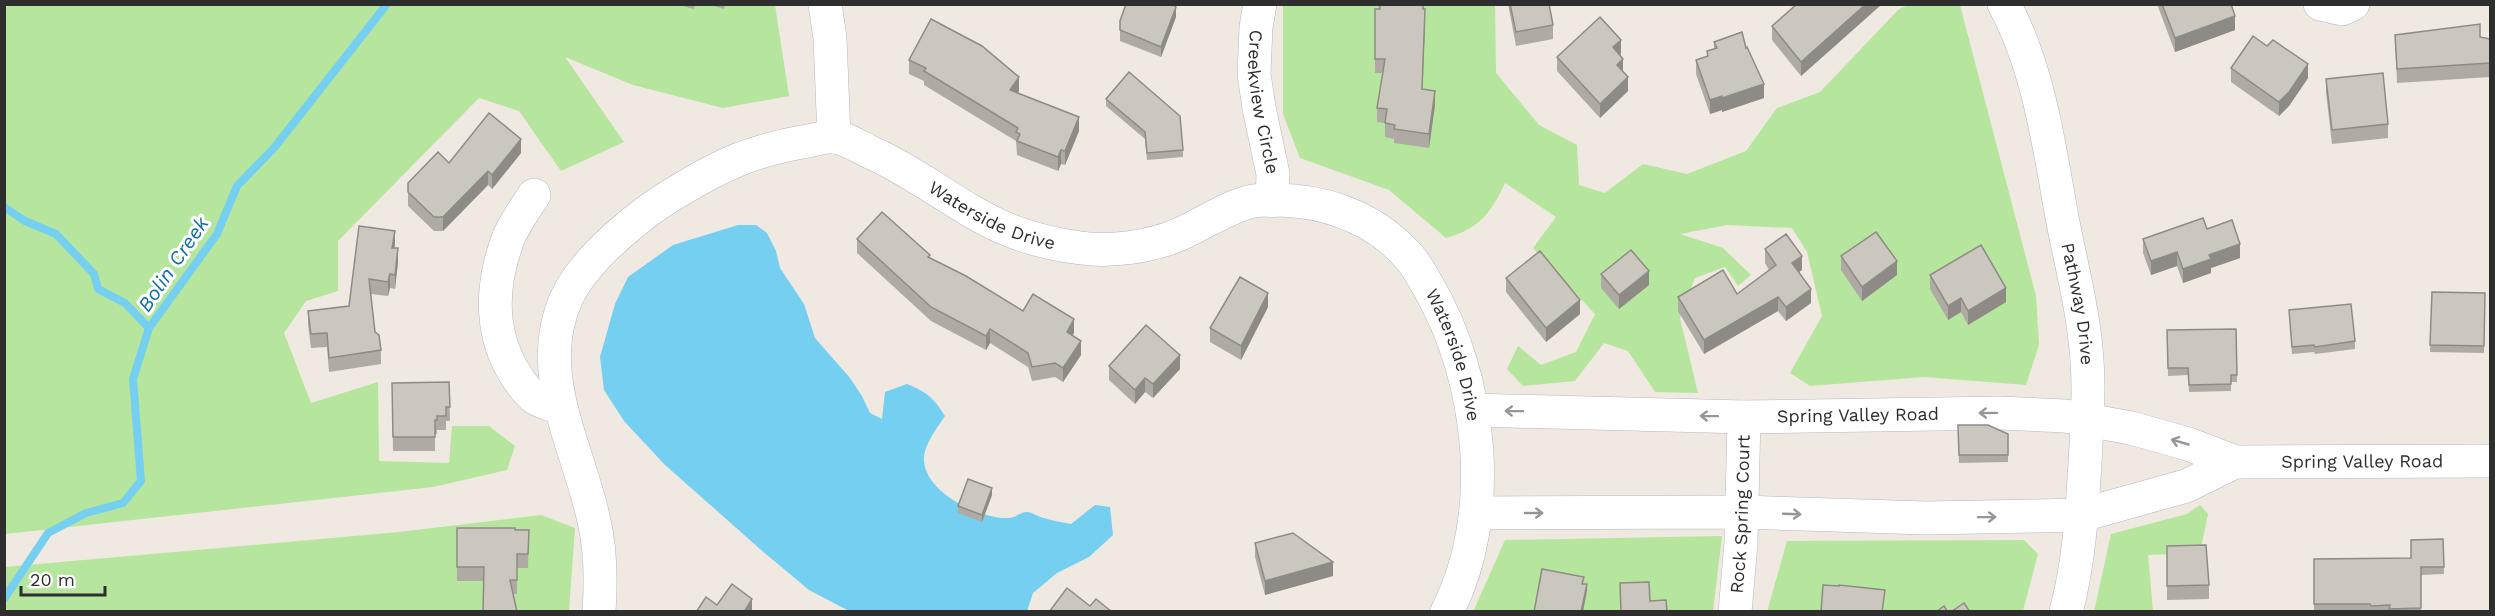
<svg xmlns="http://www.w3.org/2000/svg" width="2495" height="616" viewBox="0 0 2495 616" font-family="'Work Sans',sans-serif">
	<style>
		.green { fill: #b6e59e }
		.water { fill: #75cff0 }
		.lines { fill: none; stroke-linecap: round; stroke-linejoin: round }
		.stream { stroke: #75cff0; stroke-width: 8 }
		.minor-casing { stroke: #b4b7c1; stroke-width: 34 }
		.minor { stroke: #fff; stroke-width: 33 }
		.wall { fill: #afaba4 }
		.shaded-wall { fill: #8e8b86 }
		.building { fill: #cbc7bf; stroke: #8e8b86; stroke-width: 1.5 }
		.oneway { stroke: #969696 }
		.labels { text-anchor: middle; stroke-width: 6; stroke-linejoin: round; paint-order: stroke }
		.street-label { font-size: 18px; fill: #2e2e2e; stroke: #fff }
		.water-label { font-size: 20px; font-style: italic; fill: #0d6fa3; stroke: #fff }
	</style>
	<rect width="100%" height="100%" fill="#efe9e1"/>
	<g class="green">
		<polygon points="5,5 775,5 789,96 723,108 633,85 565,57 624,142 561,171 519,111 479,98 338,241 338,291 306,301 284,333 311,403 378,382 379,461 449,463 452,426 489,426 515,446 507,470 433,487 5,534"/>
		<path d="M1283 5H1495L1496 73 1539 125 1577 145 1579 185 1605 193 1643 164 1687 174 1746 151 1777 108 1820 92 1899 9 1909 5H1960L2036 296 2039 345 2026 385 1924 377 1810 386 1790 373 1822 316 1807 252 1792 228 1727 225 1680 234 1723 248 1751 275 1738 286 1725 267 1695 278 1680 318 1698 393 1655 392 1628 351 1604 343 1575 381 1523 386 1507 369 1518 346 1541 365 1576 352 1595 314 1533 248 1556 217 1505 183C1491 213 1479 229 1446 238L1389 190 1300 158 1283 114Z"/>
		<polygon points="2200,505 2208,514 2200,553 2148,555 2153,611 2094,612 2111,534 2187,514"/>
		<polygon points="541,515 575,528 569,611 5,612 5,567 399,532"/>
		<polygon points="1722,536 1713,611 1473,612 1505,540"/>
		<polygon points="2024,540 2038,554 2023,611 1767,612 1787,541"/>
	</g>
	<path class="water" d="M738 225H756L767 233 776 251 780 268 804 304 815 338 850 378 862 396 870 413 882 419 885 392 907 384C927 392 933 397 945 416 937 428 923 446 924 461 926 493 981 520 1010 518 1016 517 1021 512 1027 512 1032 512 1039 517 1044 518 1053 521 1062 522 1071 524L1095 505 1110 507 1113 535 1089 557 1057 573 1033 593 1027 611H849L809 590 760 549 664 464 624 421 604 390 600 357 615 304 628 277 673 245Z"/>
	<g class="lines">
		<g class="stream">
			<polyline points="4,207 25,221 56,234 94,274 98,289 125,303 149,328"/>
			<polyline points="4,599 48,533 86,513 123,503 141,481 133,379 149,328 217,234 237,186 274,148 387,4"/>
		</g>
		<defs>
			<g id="minor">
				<polyline points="825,4 830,38 834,137"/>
				<path id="s1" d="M1260 4 1256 27 1254 74 1259 108 1273 174 1272 201"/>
				<path id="s2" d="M2004 4C2037 65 2048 138 2060 206 2068 254 2082 300 2086 349 2090 387 2087 425 2085 463 2082 513 2079 563 2066 612"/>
				<polyline points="2320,4 2342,9 2353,4"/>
				<path d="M534 195C525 209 514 224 508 239 492 282 489 328 512 369 518 379 526 392 535 398 543 403 553 405 561 408"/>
				<path id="s3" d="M1472 410 1744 417 2000 413 2065 416 2131 428 2188 444 2235 462 2490 461"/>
				<polyline points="1476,513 1741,512 1926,518 2082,515 2186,486 2235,462"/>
				<path id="s4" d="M599 612C601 582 601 550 594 521 579 448 532 372 567 297 585 258 643 211 680 190 723 164 752 151 802 142 811 141 825 136 834 137 846 138 861 148 872 153 920 174 960 210 1009 230 1031 239 1057 245 1081 248 1112 252 1149 247 1178 235 1201 225 1229 206 1253 201 1266 199 1282 200 1295 201 1339 205 1381 224 1410 258 1417 266 1422 276 1428 286 1482 379 1497 514 1447 612"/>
				<path id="s5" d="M1735 612 1741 543 1744 417"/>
			</g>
		</defs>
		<use href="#minor" class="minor-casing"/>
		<use href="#minor" class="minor"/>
	</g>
	<g class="wall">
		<polygon points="675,4 695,4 694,9"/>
		<polygon points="707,4 725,4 724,9"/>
		<polygon points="1126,4 1176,4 1176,17 1161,57 1120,41 1120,21"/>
		<polygon points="1378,4 1423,4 1425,23 1422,89 1435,105 1429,148 1394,143 1394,139 1385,137 1385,123 1377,122 1377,108 1383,73 1375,73 1375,9 1379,9"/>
		<polygon points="1508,4 1549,4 1553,25 1553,39 1516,46"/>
		<polygon points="1797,4 1882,4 1801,76 1772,40 1772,26"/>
		<polygon points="2157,4 2231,4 2235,30 2175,52"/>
		<polygon points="2395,35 2480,37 2490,39 2490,77 2397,83"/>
		<polygon points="1714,42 1746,48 1764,98 1722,112 1722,110 1710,114 1696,74 1696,60 1707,56 1707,51 1714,49"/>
		<polygon points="2267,46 2308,78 2289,106 2279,116 2231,82 2231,68"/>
		<polygon points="1621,54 1619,55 1628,91 1600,118 1557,71 1557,57"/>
		<polygon points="909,60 1019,91 1018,93 1079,131 1065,165 1061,164 1058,171 1017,155 1016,141 924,85 924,81 909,74"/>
		<polygon points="2326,79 2388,124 2388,138 2332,144 2326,93"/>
		<polygon points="1106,99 1183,150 1183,157 1147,160 1145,139 1106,106"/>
		<polygon points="521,153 492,189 488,185 443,231 434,231 408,206 408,183 449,163"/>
		<polygon points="2207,229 2240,258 2211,268 2211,273 2183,283 2177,266 2151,275 2143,253 2143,239"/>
		<polygon points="857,239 930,258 1023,311 1074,333 1072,335 1081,355 1063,382 1055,377 1032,381 1028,367 990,343 986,350 931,321 857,253"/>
		<polygon points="395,244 394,248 398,262 395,289 390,288 388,296 371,294 375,332 381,350 381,364 329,372 327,347 311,348 308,325 308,311 349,306"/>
		<polygon points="1765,249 1802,270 1798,272 1811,303 1786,321 1778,311 1704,354 1678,311 1678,297 1737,294 1769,270 1765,263"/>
		<polygon points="1841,256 1897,275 1862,301 1841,270"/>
		<polygon points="1601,274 1649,285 1619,309 1601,288"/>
		<polygon points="1930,275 2006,302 1968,325 1961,312 1948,320 1930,289"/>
		<polygon points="1506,278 1580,314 1546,342 1506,292"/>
		<polygon points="2432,292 2485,293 2484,353 2430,352"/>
		<polygon points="1268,307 1241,360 1210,342 1210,328"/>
		<polygon points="2289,310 2355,341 2355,349 2315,354 2314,352 2292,354"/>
		<polygon points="2236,329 2237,382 2231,382 2231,391 2189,392 2188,375 2168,376 2167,330"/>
		<polygon points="1109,366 1180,369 1153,398 1145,392 1135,404 1109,380"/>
		<polygon points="449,382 450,421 446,421 446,430 437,430 437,434 435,434 435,451 393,451 392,383"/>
		<polygon points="1958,425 2008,434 2008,462 1959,463"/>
		<polygon points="992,495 982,522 958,513 958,506"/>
		<polygon points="457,528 529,530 528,568 517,568 517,594 513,594 483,581 457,581"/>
		<polygon points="2443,539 2444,574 2421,575 2421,612 2314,611 2314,559 2411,558"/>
		<polygon points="1255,543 1333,576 1265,595 1255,557"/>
		<polygon points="2167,546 2209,585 2209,599 2167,600"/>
	</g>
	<g class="shaded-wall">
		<polygon points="1173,4 1176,4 1174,14 1176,7 1176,17 1161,57 1161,47"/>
		<polygon points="1866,4 1882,4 1801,76 1801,62"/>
		<polygon points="1425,9 1425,23 1422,103 1422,89"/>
		<polygon points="2235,16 2235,30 2175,52 2175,38"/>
		<polygon points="1621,40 1621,54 1613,61 1613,47"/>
		<polygon points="1623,59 1623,73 1617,65"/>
		<polygon points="2308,64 2308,78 2289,106 2279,116 2279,102"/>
		<polygon points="1019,77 1019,91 1010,104 1010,90"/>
		<polygon points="1628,77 1628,91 1600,118 1600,104"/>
		<polygon points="1764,84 1764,98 1722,112 1722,98"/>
		<polygon points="1435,91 1435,105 1429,148 1429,134"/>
		<polygon points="1722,96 1722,110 1710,114 1710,100"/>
		<polygon points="1079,117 1079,131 1065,165 1065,151"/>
		<polygon points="521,139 521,153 492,189 492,175"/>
		<polygon points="1061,150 1061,164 1058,171 1058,157"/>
		<polygon points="488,171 488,185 443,231 443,217"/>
		<polygon points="395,231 395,244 392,262 392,248"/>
		<polygon points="2240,244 2240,258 2211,268 2211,273 2183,283 2183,269 2209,255"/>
		<polygon points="398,248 398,262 395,289 395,275"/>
		<polygon points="2177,252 2177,266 2151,275 2151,261"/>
		<polygon points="1802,256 1802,270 1792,277 1792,263"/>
		<polygon points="1897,261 1897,275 1862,301 1862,287"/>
		<polygon points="1649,271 1649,285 1619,309 1619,295"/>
		<polygon points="390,274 390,288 388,296 388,282"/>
		<polygon points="2006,288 2006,302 1968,325 1968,311"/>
		<polygon points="1811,289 1811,303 1786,321 1786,307"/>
		<polygon points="1268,293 1268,307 1241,360 1241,346"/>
		<polygon points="1778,297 1778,311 1704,354 1704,340"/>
		<polygon points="1961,298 1961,312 1948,320 1948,306"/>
		<polygon points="1580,300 1580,314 1546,342 1546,328"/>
		<polygon points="1074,319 1074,333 1067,346 1067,332"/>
		<polygon points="990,329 990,343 986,350 986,336"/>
		<polygon points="1081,341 1081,355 1063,382 1063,368"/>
		<polygon points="1180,355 1180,369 1153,398 1153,384"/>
		<polygon points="1145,378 1145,392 1135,404 1135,390"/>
		<polygon points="992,488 992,495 982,522 982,515"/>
		<polygon points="1333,562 1333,576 1265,595 1265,581"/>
		<polygon points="1587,584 1587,591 1583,612 1581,612"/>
		<polygon points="752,599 752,612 744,612"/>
	</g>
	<g class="building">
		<polygon points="1126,4 1173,4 1173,5 1176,7 1161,47 1120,30 1120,21"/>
		<polygon points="1380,4 1423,4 1423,9 1425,9 1422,89 1435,91 1429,134 1394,129 1395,125 1385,123 1387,109 1377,108 1385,59 1375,59 1375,9 1380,9"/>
		<polygon points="1510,4 1549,4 1553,25 1516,32"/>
		<polygon points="1797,4 1866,4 1801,62 1772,26"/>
		<polygon points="2162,4 2231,4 2235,16 2175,38"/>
		<polygon points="1600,17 1621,40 1613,47 1623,59 1617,65 1628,77 1600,104 1557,57"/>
		<polygon points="931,19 982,46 1019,77 1010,90 1079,117 1065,151 1061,150 1058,157 1017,141 1020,134 1016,132 1018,128 924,71 926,68 909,60"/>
		<polygon points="2480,24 2480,37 2490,39 2490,63 2397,69 2395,35"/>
		<polygon points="1742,32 1746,48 1747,47 1764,84 1722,98 1722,96 1710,100 1696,60 1708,56 1707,51 1717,48 1714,42"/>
		<polygon points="2253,36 2267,46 2273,40 2308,64 2289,92 2279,102 2231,68"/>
		<polygon points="1129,72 1180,116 1183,150 1147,153 1145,132 1106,99"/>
		<polygon points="2383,73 2388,124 2332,130 2326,79"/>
		<polygon points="489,113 521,139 492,175 488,171 443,217 434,217 408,192 408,183 438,152 449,163"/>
		<polygon points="882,212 930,255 928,257 966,276 1023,311 1033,294 1074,319 1067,332 1081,341 1063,368 1055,363 1032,367 1028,353 990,329 986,336 931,307 857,239"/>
		<polygon points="2203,218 2207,229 2232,220 2240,244 2209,255 2211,259 2183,269 2177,252 2151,261 2143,239"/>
		<polygon points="359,226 395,231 392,248 398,248 395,275 390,274 388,282 369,279 375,332 379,335 381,350 329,358 327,333 311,334 308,311 349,306"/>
		<polygon points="1876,232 1897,261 1862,287 1841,256"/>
		<polygon points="1786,234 1802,256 1792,263 1811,289 1786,307 1778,297 1704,340 1678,297 1723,270 1737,294 1776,265 1765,249"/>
		<polygon points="1981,245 2006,288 1968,311 1961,298 1948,306 1930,275"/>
		<polygon points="1631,250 1649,271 1619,295 1601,274"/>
		<polygon points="1540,251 1580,300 1546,328 1506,278"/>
		<polygon points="1240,277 1268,293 1241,346 1210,328"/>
		<polygon points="2432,292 2485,293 2484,346 2430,345"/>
		<polygon points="2351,304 2355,341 2315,347 2314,345 2292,347 2289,310"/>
		<polygon points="1146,325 1180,355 1153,384 1145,378 1135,390 1109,366"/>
		<polygon points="2236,329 2237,375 2231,375 2231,384 2189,385 2188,368 2168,368 2167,330"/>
		<polygon points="449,382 450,407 446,407 446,416 437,416 437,420 435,420 435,437 393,437 392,383"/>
		<polygon points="1958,425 1988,425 2008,434 2008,455 1959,455"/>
		<polygon points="968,479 992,488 982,515 958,506"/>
		<polygon points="457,528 515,528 515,530 529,530 528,554 517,554 517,580 510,580 517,612 483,612 484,567 457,567"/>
		<polygon points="1293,533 1333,562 1265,581 1255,543"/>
		<polygon points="2443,539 2444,567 2421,567 2421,608 2389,609 2390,605 2371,606 2370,604 2314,604 2314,559 2411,558 2411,540"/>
		<polygon points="2206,545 2209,585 2167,586 2167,546"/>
		<polygon points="1542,569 1584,577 1582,584 1587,584 1581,612 1534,612"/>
		<polygon points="1649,582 1650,601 1666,600 1667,612 1621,612 1620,583"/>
		<polygon points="732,584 752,599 744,612 696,612 706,597 717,605"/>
		<polygon points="1823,585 1839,586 1839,585 1885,590 1882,612 1821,612"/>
		<polygon points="1067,588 1090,606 1096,599 1112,612 1049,612"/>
		<polygon points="1964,603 1970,612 1951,612"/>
		<polygon points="1944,606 1948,612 1936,612"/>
	</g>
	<defs><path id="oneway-shaft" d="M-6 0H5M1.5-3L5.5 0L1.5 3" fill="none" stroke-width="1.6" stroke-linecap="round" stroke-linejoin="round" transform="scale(1.5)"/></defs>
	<g class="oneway">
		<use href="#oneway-shaft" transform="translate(1514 411) rotate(-179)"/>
		<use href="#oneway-shaft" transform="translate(1988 413) rotate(179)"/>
		<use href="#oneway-shaft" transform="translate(1709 416) rotate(-179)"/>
		<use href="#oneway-shaft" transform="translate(2180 442) rotate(-164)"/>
		<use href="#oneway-shaft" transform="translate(1534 513)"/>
		<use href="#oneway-shaft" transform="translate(1792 514) rotate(2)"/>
		<use href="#oneway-shaft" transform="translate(1987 517) rotate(-1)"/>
	</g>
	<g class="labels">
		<g class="street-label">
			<text dy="6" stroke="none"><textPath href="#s1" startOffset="99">Creekview Circle</textPath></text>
			<text dy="6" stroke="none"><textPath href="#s4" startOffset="822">Waterside Drive</textPath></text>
			<text dy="6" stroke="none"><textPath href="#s2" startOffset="310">Pathway Drive</textPath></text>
			<text dy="6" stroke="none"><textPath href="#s4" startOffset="1380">Waterside Drive</textPath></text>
			<text dy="6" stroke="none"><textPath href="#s3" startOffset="386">Spring Valley Road</textPath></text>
			<text dy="6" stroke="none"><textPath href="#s3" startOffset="897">Spring Valley Road</textPath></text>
			<text dy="6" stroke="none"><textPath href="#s5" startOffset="98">Rock Spring Court</textPath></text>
		</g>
		<g class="water-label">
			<text transform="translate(173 264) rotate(-56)" y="7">Bolin Creek</text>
		</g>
	</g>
	<rect width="2495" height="616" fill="none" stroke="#2e2e2e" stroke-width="12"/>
	<path d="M21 586v9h84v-9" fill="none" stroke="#2e2e2e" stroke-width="3"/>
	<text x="30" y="586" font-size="18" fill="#2e2e2e" stroke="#ffffff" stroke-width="4.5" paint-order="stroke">20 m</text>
</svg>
